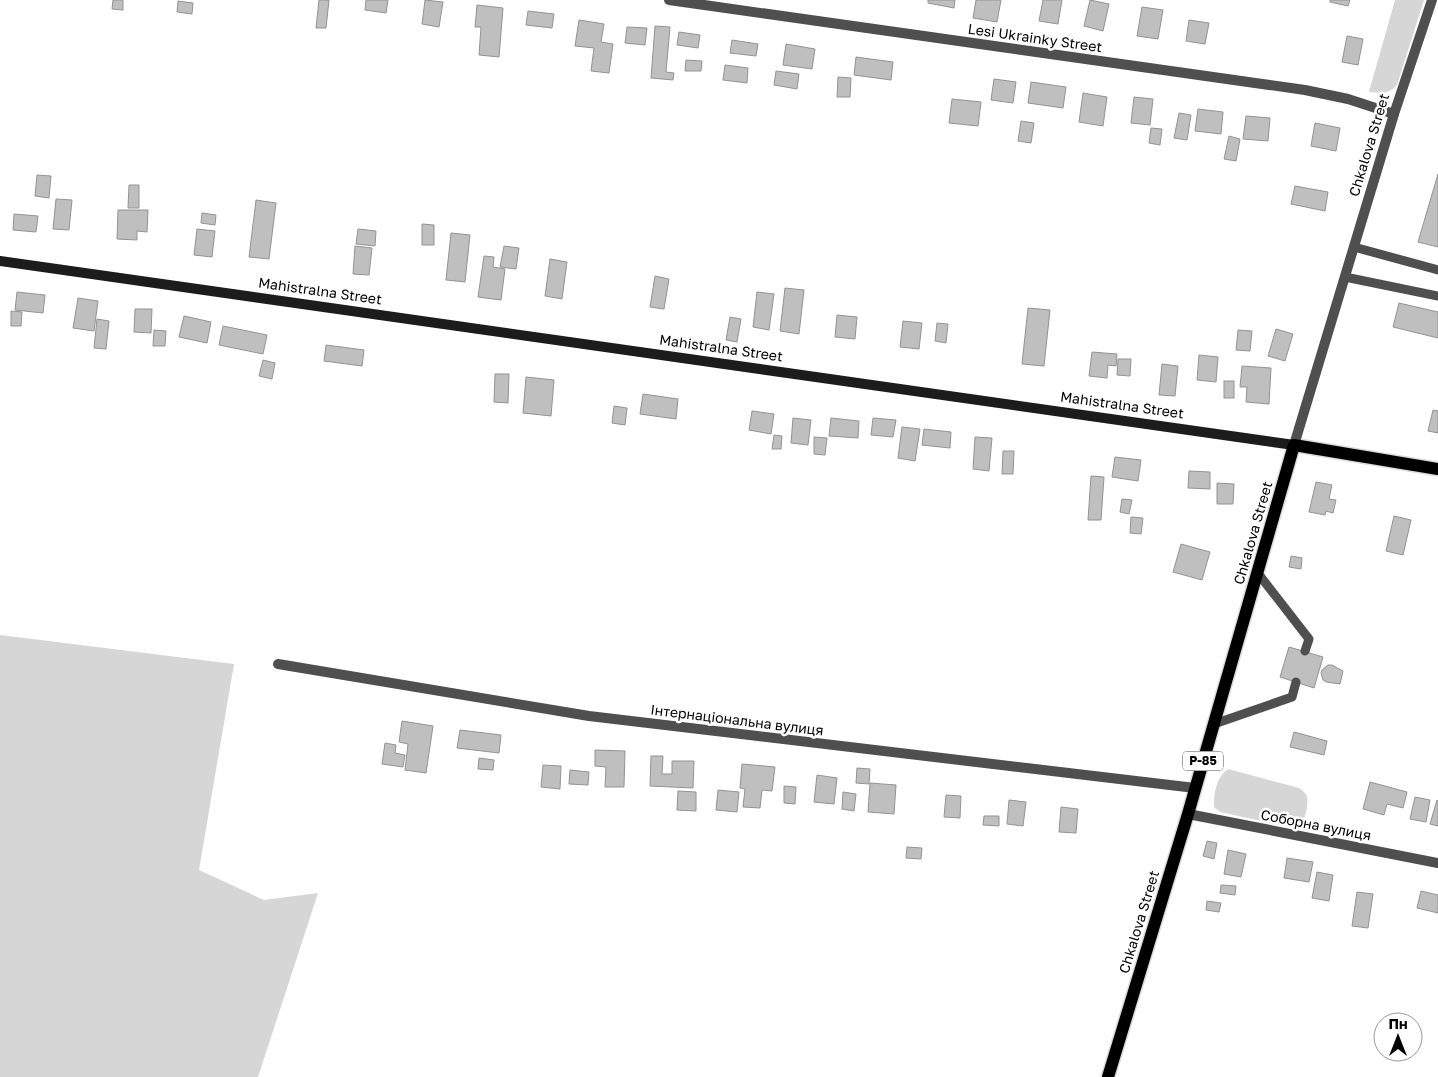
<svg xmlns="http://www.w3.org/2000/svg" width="1438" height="1077" viewBox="0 0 1438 1077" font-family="'Golos Text',sans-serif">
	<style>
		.grass { fill: #d6d6d6 }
		.building { fill: #bfbfbf; stroke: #939393 }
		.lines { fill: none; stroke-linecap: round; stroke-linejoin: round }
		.primary-casing { stroke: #dbdbdb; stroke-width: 15 }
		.service { stroke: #4f4f4f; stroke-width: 9 }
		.minor { stroke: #4f4f4f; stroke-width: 10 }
		.secondary { stroke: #1c1c1c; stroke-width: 10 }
		.primary { stroke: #000; stroke-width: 12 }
		.labels { text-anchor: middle; stroke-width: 5; stroke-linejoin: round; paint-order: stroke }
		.shield { fill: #fff; stroke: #4c4c4c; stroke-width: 1 }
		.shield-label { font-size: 12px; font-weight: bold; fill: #000 }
		.street-label { font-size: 14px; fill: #000; stroke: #fff }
	</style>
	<rect width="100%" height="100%" fill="#fff"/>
	<g class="grass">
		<path d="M1395 0H1424L1397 85C1387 95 1382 93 1369 92Z"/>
		<polygon points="0,635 234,664 199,870 264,900 318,893 258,1077 0,1077"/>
		<path d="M1228 769 1299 788C1302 790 1306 793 1307 797 1309 805 1304 823 1299 828H1294L1220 812 1214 807C1213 794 1217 776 1228 769Z"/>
	</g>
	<g class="building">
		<polygon points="113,0 123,0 123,10 112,9"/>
		<polygon points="319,0 329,0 326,28 316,28"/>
		<polygon points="366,0 388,0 386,13 365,10"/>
		<polygon points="425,0 443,2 439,27 422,24"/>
		<polygon points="928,0 955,0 954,8 928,3"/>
		<polygon points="976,0 1001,0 997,22 973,18"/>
		<polygon points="1043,0 1062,0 1058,24 1039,21"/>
		<polygon points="1090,0 1109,4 1103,31 1084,26"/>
		<polygon points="1330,0 1350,0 1348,6 1330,2"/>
		<polygon points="178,1 193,3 192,14 177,12"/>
		<polygon points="477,5 503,8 499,57 479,55 481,27 475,27"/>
		<polygon points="1142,7 1163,10 1158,39 1137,36"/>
		<polygon points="528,11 554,14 552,28 526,25"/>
		<polygon points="579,20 604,24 601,42 613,44 609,73 591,71 594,48 575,46"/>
		<polygon points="1189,20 1209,23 1205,44 1186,41"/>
		<polygon points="655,26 670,27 666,72 674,73 673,80 651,78"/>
		<polygon points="627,27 647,28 645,45 625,43"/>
		<polygon points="679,32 700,35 698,48 677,45"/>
		<polygon points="1347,36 1363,39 1358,65 1342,62"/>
		<polygon points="732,40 758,44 756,56 730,53"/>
		<polygon points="786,44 815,49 812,69 783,65"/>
		<polygon points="856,57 893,62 891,80 854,75"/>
		<polygon points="686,60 702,61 701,71 685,71"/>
		<polygon points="725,65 748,68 747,83 723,80"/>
		<polygon points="776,71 799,74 797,89 774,85"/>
		<polygon points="838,77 851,78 850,97 837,97"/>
		<polygon points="994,79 1016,82 1013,103 991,100"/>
		<polygon points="1031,82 1066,87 1063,108 1028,103"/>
		<polygon points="1083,93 1107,97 1103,126 1079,122"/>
		<polygon points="1134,97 1153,99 1150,125 1131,123"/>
		<polygon points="952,99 981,102 978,126 949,123"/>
		<polygon points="1198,109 1223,112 1221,134 1195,131"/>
		<polygon points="1179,113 1191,115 1187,140 1174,138"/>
		<polygon points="1246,116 1270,118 1268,141 1243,139"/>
		<polygon points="1021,121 1034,123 1031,143 1018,141"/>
		<polygon points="1315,123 1340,128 1336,151 1311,146"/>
		<polygon points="1151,128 1162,129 1160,145 1149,143"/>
		<polygon points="1229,136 1240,139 1236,161 1224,159"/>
		<polygon points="1438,174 1438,247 1418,242"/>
		<polygon points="37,175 51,176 49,198 35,196"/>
		<polygon points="129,185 139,185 139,208 128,208"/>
		<polygon points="1295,186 1328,192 1325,211 1291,204"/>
		<polygon points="56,199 72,200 69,230 53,229"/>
		<polygon points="256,200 276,203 269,259 249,257"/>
		<polygon points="118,210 148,210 147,232 137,231 137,240 117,239"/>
		<polygon points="202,213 216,215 215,225 201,223"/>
		<polygon points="14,214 38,216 36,232 13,230"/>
		<polygon points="422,224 434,225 434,245 422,245"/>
		<polygon points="197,229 215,231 212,257 194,255"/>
		<polygon points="358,229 376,231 375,246 356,244"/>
		<polygon points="451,233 470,235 465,282 446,280"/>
		<polygon points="355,246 372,248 369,275 353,274"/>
		<polygon points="504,246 519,248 516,269 500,267"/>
		<polygon points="484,256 494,257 493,267 505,269 501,300 478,297"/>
		<polygon points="550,259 567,262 562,299 545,296"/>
		<polygon points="655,276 669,279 664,309 650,307"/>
		<polygon points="785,288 804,290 799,334 780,331"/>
		<polygon points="17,292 45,295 43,313 15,310"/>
		<polygon points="757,292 774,294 769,330 753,327"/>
		<polygon points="78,298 98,301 94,331 73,328"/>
		<polygon points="1399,303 1438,312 1438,338 1393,327"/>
		<polygon points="1028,308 1050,310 1044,366 1022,364"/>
		<polygon points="135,309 152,309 151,333 134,332"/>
		<polygon points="11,311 22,312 21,326 11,326"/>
		<polygon points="837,315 857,317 855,339 835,337"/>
		<polygon points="184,316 211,322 207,343 179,337"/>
		<polygon points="730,317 741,319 737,342 726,340"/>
		<polygon points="97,319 109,321 106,349 94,348"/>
		<polygon points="903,321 922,323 919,349 900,347"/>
		<polygon points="937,323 948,324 946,343 935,341"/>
		<polygon points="223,326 267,335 263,354 219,345"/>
		<polygon points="1276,329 1293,334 1285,361 1268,356"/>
		<polygon points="154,330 166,331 165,346 153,346"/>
		<polygon points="1238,330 1252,331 1250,351 1236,350"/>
		<polygon points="326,345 364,350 362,366 324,361"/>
		<polygon points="1092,352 1117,354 1116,366 1108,365 1107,378 1089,376"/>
		<polygon points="1199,355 1218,357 1216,382 1197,380"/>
		<polygon points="1118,359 1131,359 1130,376 1117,375"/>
		<polygon points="263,360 275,363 272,379 259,376"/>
		<polygon points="1162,364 1178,366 1175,396 1159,395"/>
		<polygon points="1242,366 1271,368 1269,404 1246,402 1247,387 1240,387"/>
		<polygon points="495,374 509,374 508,403 494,402"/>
		<polygon points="526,377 554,380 551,416 523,413"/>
		<rect x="1224" y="381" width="10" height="17"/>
		<polygon points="643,394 678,399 676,419 640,414"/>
		<polygon points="614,406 627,408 625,425 612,423"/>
		<polygon points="1433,410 1438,411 1438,433 1428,431"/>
		<polygon points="752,411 774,414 771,434 749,430"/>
		<polygon points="793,418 811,420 808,445 791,443"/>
		<polygon points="831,418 859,421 858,438 829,436"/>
		<polygon points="873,418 896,420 893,437 871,435"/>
		<polygon points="902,427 920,429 915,461 898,458"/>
		<polygon points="924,429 951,432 950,448 922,445"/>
		<polygon points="774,435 782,436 781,449 772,449"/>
		<polygon points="814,437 827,438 825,455 814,454"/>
		<polygon points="975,437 992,438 989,471 973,469"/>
		<polygon points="1003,451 1014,451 1013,474 1002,474"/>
		<polygon points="1115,457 1141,460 1138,481 1112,477"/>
		<polygon points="1189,471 1210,472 1210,489 1188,488"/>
		<polygon points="1091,476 1104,477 1101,520 1088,520"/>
		<polygon points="1316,482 1332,485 1329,499 1336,500 1333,513 1326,511 1325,515 1309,512"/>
		<polygon points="1217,483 1234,484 1233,504 1217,504"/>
		<polygon points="1122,499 1132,500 1129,514 1120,512"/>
		<polygon points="1394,516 1411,520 1403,555 1386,551"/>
		<polygon points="1131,517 1143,518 1141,534 1130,533"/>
		<polygon points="1181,544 1210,552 1202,580 1173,572"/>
		<polygon points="1291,556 1302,558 1301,569 1289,567"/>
		<polygon points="1289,647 1323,657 1314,688 1280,677"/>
		<polygon points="1328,665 1332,665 1343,671 1340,684 1326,682 1323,680 1321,673 1322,670"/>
		<polygon points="402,721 433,726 426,773 405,770 408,744 399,742"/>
		<polygon points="460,730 501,735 499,753 457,748"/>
		<polygon points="1294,732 1327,741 1324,755 1290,747"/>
		<polygon points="385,743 396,745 395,753 405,755 403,767 382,764"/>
		<polygon points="595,750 625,751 624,787 605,787 606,767 595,766"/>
		<polygon points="651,756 663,756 662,774 672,774 672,761 694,761 693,788 650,786"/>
		<polygon points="479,758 494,760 493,770 478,769"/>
		<polygon points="742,764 775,767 772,791 762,790 760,808 743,807 745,789 740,788"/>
		<polygon points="543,765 561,766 560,789 541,787"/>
		<polygon points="857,768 870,769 869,784 856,783"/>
		<polygon points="570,770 589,772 588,785 569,784"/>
		<polygon points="817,775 837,778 834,804 814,802"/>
		<polygon points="1370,782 1407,792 1403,808 1387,804 1384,815 1363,809"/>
		<polygon points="870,783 896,785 894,814 868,812"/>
		<polygon points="784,786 796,787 795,804 784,803"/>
		<polygon points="718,790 739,792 737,812 716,810"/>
		<polygon points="678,791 696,792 696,811 677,810"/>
		<polygon points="843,792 856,794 854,811 842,809"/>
		<polygon points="946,795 961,796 960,818 944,817"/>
		<polygon points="1415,797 1430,800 1426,822 1410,819"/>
		<polygon points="1009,800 1026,802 1023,826 1007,824"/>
		<polygon points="1437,800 1438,801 1438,826 1430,824"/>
		<polygon points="1061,807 1078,809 1076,833 1059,832"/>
		<polygon points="984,816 999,816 999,826 983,825"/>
		<polygon points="1207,841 1217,843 1214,859 1203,856"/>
		<polygon points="907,847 922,848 921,859 906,858"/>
		<polygon points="1228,850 1246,854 1241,877 1224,874"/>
		<polygon points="1287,858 1313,862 1309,882 1284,878"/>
		<polygon points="1317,872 1333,875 1329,901 1312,898"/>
		<polygon points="1221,885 1236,886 1235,895 1220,893"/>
		<polygon points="1421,891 1438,895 1438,913 1417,908"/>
		<polygon points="1357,892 1373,894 1368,928 1352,926"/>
		<polygon points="1207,901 1221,903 1219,912 1206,910"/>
	</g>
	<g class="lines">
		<defs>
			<polyline id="primary" points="1108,1077 1188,814 1294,445 1438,469"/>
		</defs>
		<use href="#primary" class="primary-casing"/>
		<g class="service">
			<polyline points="1354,247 1438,270"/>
			<polyline points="1345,277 1438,296"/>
			<polyline points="1257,572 1309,639 1305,651"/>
			<polyline points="1214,724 1292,697 1296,682"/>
		</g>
		<g class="minor">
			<polyline points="669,0 1305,90 1348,99 1394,114"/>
			<polyline points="1294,445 1394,114 1432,0"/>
			<polyline points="278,664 589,716 1195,788"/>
			<polyline points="1188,814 1438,863"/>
		</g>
		<polyline class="secondary" points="0,261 1294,445"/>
		<use href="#primary" class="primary"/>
	</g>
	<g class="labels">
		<rect class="shield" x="1183" y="751.5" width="40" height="19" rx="4"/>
		<g class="shield-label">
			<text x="1203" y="765">Р-85</text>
		</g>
		<g class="street-label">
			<text transform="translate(1035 38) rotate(8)" y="5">Lesi Ukrainky Street</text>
			<text transform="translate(1369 145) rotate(-73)" y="5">Chkalova Street</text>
			<text transform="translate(320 291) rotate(8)" y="5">Mahistralna Street</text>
			<text transform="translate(721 348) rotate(8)" y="5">Mahistralna Street</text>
			<text transform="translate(1122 405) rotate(8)" y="5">Mahistralna Street</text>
			<text transform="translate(1253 533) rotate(-74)" y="5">Chkalova Street</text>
			<text transform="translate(737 720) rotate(7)" y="5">Інтернаціональна вулиця</text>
			<text transform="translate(1316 825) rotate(11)" y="5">Соборна вулиця</text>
			<text transform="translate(1139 922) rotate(-73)" y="5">Chkalova Street</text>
		</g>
	</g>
	<g transform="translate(1398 1037)"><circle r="24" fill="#ffffff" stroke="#999999"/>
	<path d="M0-4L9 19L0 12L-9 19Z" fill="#000000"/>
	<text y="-8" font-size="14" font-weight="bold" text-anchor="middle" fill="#000000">Пн</text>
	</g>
</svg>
